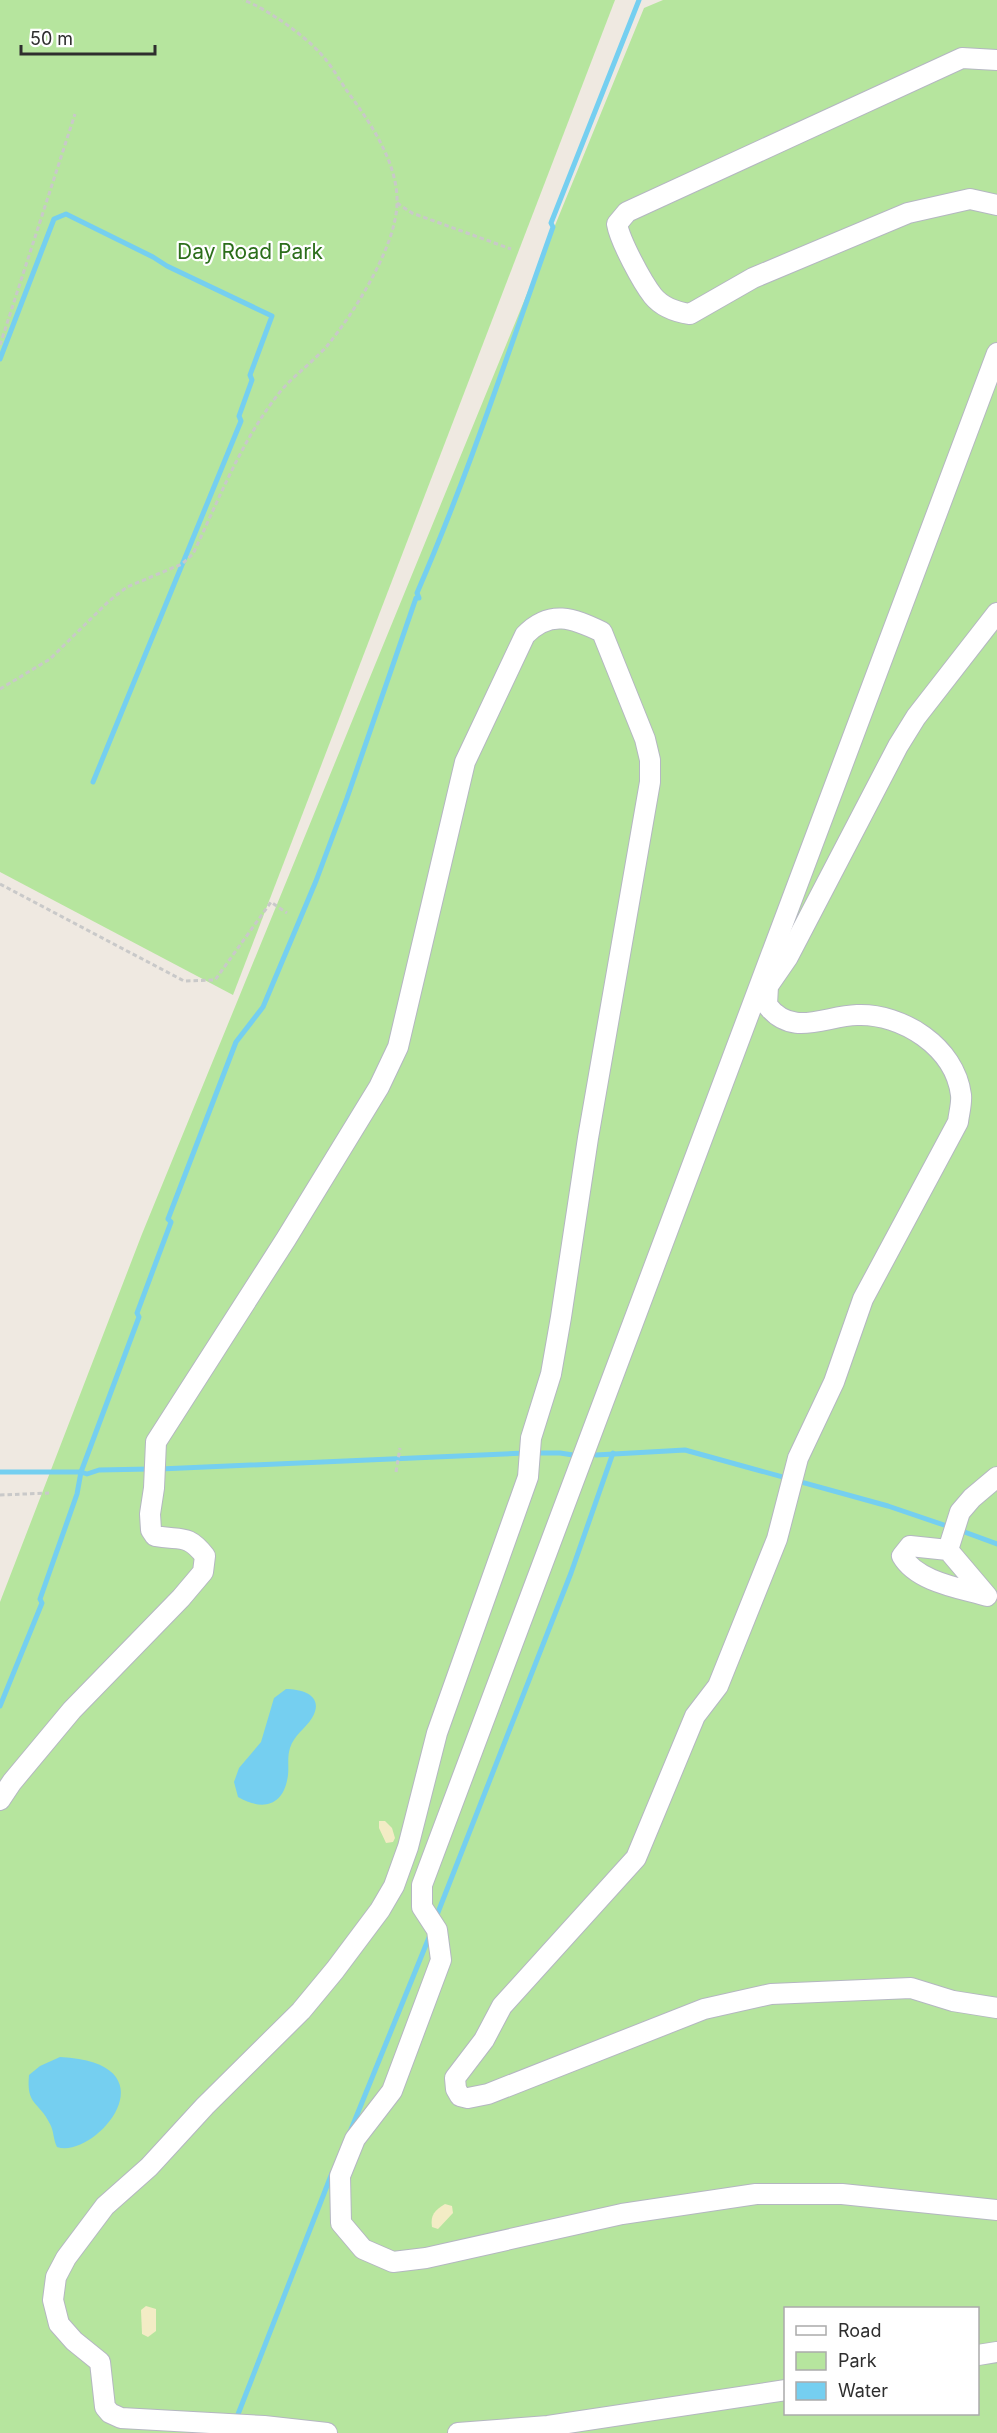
<svg xmlns="http://www.w3.org/2000/svg" width="997" height="2433" viewBox="0 0 997 2433" font-family="Inter,sans-serif">
	<style>
		.green { fill: #b6e59e; fill-rule: evenodd }
		.sand { fill: #f3ecc5 }
		.water { fill: #75cff0 }
		.lines { fill: none; stroke-linecap: round; stroke-linejoin: round }
		.stream { stroke: #75cff0; stroke-width: 5 }
		.minor-casing { stroke: #b4b7c1; stroke-width: 22 }
		.path { stroke: #c9c9c9; stroke-width: 3; stroke-dasharray: 4.5 3; stroke-linecap: butt }
		.minor { stroke: #fff; stroke-width: 20 }
		.labels { text-anchor: middle; stroke-width: 4.5; stroke-linejoin: round; paint-order: stroke }
		.park-label { font-size: 21px; fill: #2c6e1b; stroke: #fff }
	</style>
	<rect width="100%" height="100%" fill="#efe9e1"/>
	<g class="green">
		<polygon points="0,0 615,0 233,995 0,872"/>
		<path d="M663 0H997V2433H0V1602L142 1234 644 8ZM786 2308H978V2414H786Z"/>
	</g>
	<g class="sand">
		<polygon points="379,1821 385,1821 392,1828 395,1838 393,1842 386,1843 379,1828"/>
		<path d="M445 2204 452 2206 453 2213 438 2229 432 2227C430 2215 435 2210 445 2204Z"/>
		<polygon points="146,2306 156,2309 156,2331 148,2337 142,2334 141,2310"/>
	</g>
	<g class="water">
		<path d="M286 1689C303 1689 325 1696 312 1718 305 1729 294 1735 290 1748 287 1757 289 1766 288 1775 284 1807 262 1811 238 1797L234 1782 239 1768 261 1742 274 1698Z"/>
		<path d="M60 2057C178 2063 95 2160 57 2147 53 2139 54 2131 50 2124 39 2101 26 2106 29 2075L40 2066Z"/>
	</g>
	<g class="lines">
		<g class="stream">
			<polyline points="0,359 54,219 66,214 153,257 167,266 272,316 250,375 252,380 239,416 241,421 93,782"/>
			<polyline points="534,1453 560,1453 573,1455"/>
			<polyline points="596,1455 685,1450 888,1506 950,1527"/>
			<polyline points="160,1469 525,1453"/>
			<polyline points="0,1472 81,1472 87,1474 99,1470 150,1469"/>
			<polyline points="959,1530 997,1544"/>
			<path d="M0 1706 42 1603 40 1599 77 1494 81 1472 139 1317 137 1313 171 1222 168 1219 236 1042 263 1007 316 881 347 798 416 598H419L417 593C469 473 509 350 553 227L551 223 639 0"/>
			<polyline points="435,1920 571,1573 613,1453"/>
			<polyline points="350,2132 430,1935"/>
			<polyline points="235,2422 332,2173"/>
		</g>
		<defs>
			<g id="minor">
				<path d="M997 60 962 58 627 212 617 224C620 241 642 282 653 296 662 307 676 312 690 314L753 278 908 213 970 199 997 205"/>
				<polyline points="997,353 422,1885 422,1907 437,1930 441,1960 392,2091 355,2139 340,2176 341,2223 363,2249 393,2262 426,2258 622,2214 756,2194 842,2194 997,2210"/>
				<path d="M997 613 916 717 898 746 788 957 768 986 767 1005C792 1038 824 1016 857 1015 902 1013 955 1047 961 1095 962 1103 959 1113 958 1122L863 1299 834 1382 798 1458 777 1539 718 1686 695 1716 636 1858 502 2006 484 2040 455 2078 456 2089 460 2096 468 2098 488 2094 704 2009 771 1994 911 1988 953 2001 997 2008"/>
				<path d="M948 1550 910 1546 902 1556C917 1582 960 1588 987 1596L948 1550 960 1512 972 1498 997 1477"/>
				<path d="M0 1800 12 1782 72 1710 181 1598 203 1572 205 1556C187 1533 181 1541 155 1536L151 1530 150 1514 154 1488 156 1442 286 1239 379 1087 398 1047 465 762 525 635C550 609 573 618 602 632L645 739 650 760V782L588 1138 561 1317 551 1374 531 1438 528 1477 437 1733 408 1847 394 1886 380 1910 335 1970 301 2011 205 2106 149 2167 105 2206 66 2258 56 2277 53 2300 59 2324 74 2341 100 2362 105 2407 110 2413 121 2418 264 2426 327 2433"/>
				<polyline points="978,2355 997,2352"/>
				<polyline points="458,2433 548,2426 786,2390"/>
			</g>
		</defs>
		<use href="#minor" class="minor-casing"/>
		<g class="path">
			<polyline points="397,203 412,213 511,249"/>
			<polyline points="0,345 75,114"/>
			<path d="M0 689 50 659 109 601 127 587 182 564 193 554C218 501 240 444 276 397 290 378 311 364 327 346 354 313 395 248 397 205 399 164 370 122 347 91 339 79 331 65 321 54 304 35 266 8 243 0"/>
			<polyline points="0,884 184,981 215,980 271,902 287,913"/>
			<polyline points="396,1472 400,1448"/>
			<polyline points="0,1495 49,1493"/>
		</g>
		<use href="#minor" class="minor"/>
	</g>
	<g class="labels">
		<g class="park-label">
			<text x="250" y="259">Day Road Park</text>
		</g>
	</g>
	<rect x="784" y="2307" width="195" height="108" fill="#ffffff" stroke="#ababab" stroke-width="1.5"/>
	<rect x="796" y="2326" width="30" height="9" fill="#ffffff" stroke="#ababab" stroke-width="1.5"/>
	<text x="838" y="2337" font-size="18" fill="#2e2e2e">Road</text>
	<rect x="796" y="2352" width="30" height="18" fill="#b6e59e" stroke="#ababab" stroke-width="1.5"/>
	<text x="838" y="2367" font-size="18" fill="#2e2e2e">Park</text>
	<rect x="796" y="2382" width="30" height="18" fill="#75cff0" stroke="#ababab" stroke-width="1.5"/>
	<text x="838" y="2397" font-size="18" fill="#2e2e2e">Water</text>
	<path d="M21 45v9h134v-9" fill="none" stroke="#2e2e2e" stroke-width="3"/>
	<text x="30" y="45" font-size="18" fill="#2e2e2e" stroke="#ffffff" stroke-width="4.5" paint-order="stroke">50 m</text>
</svg>
